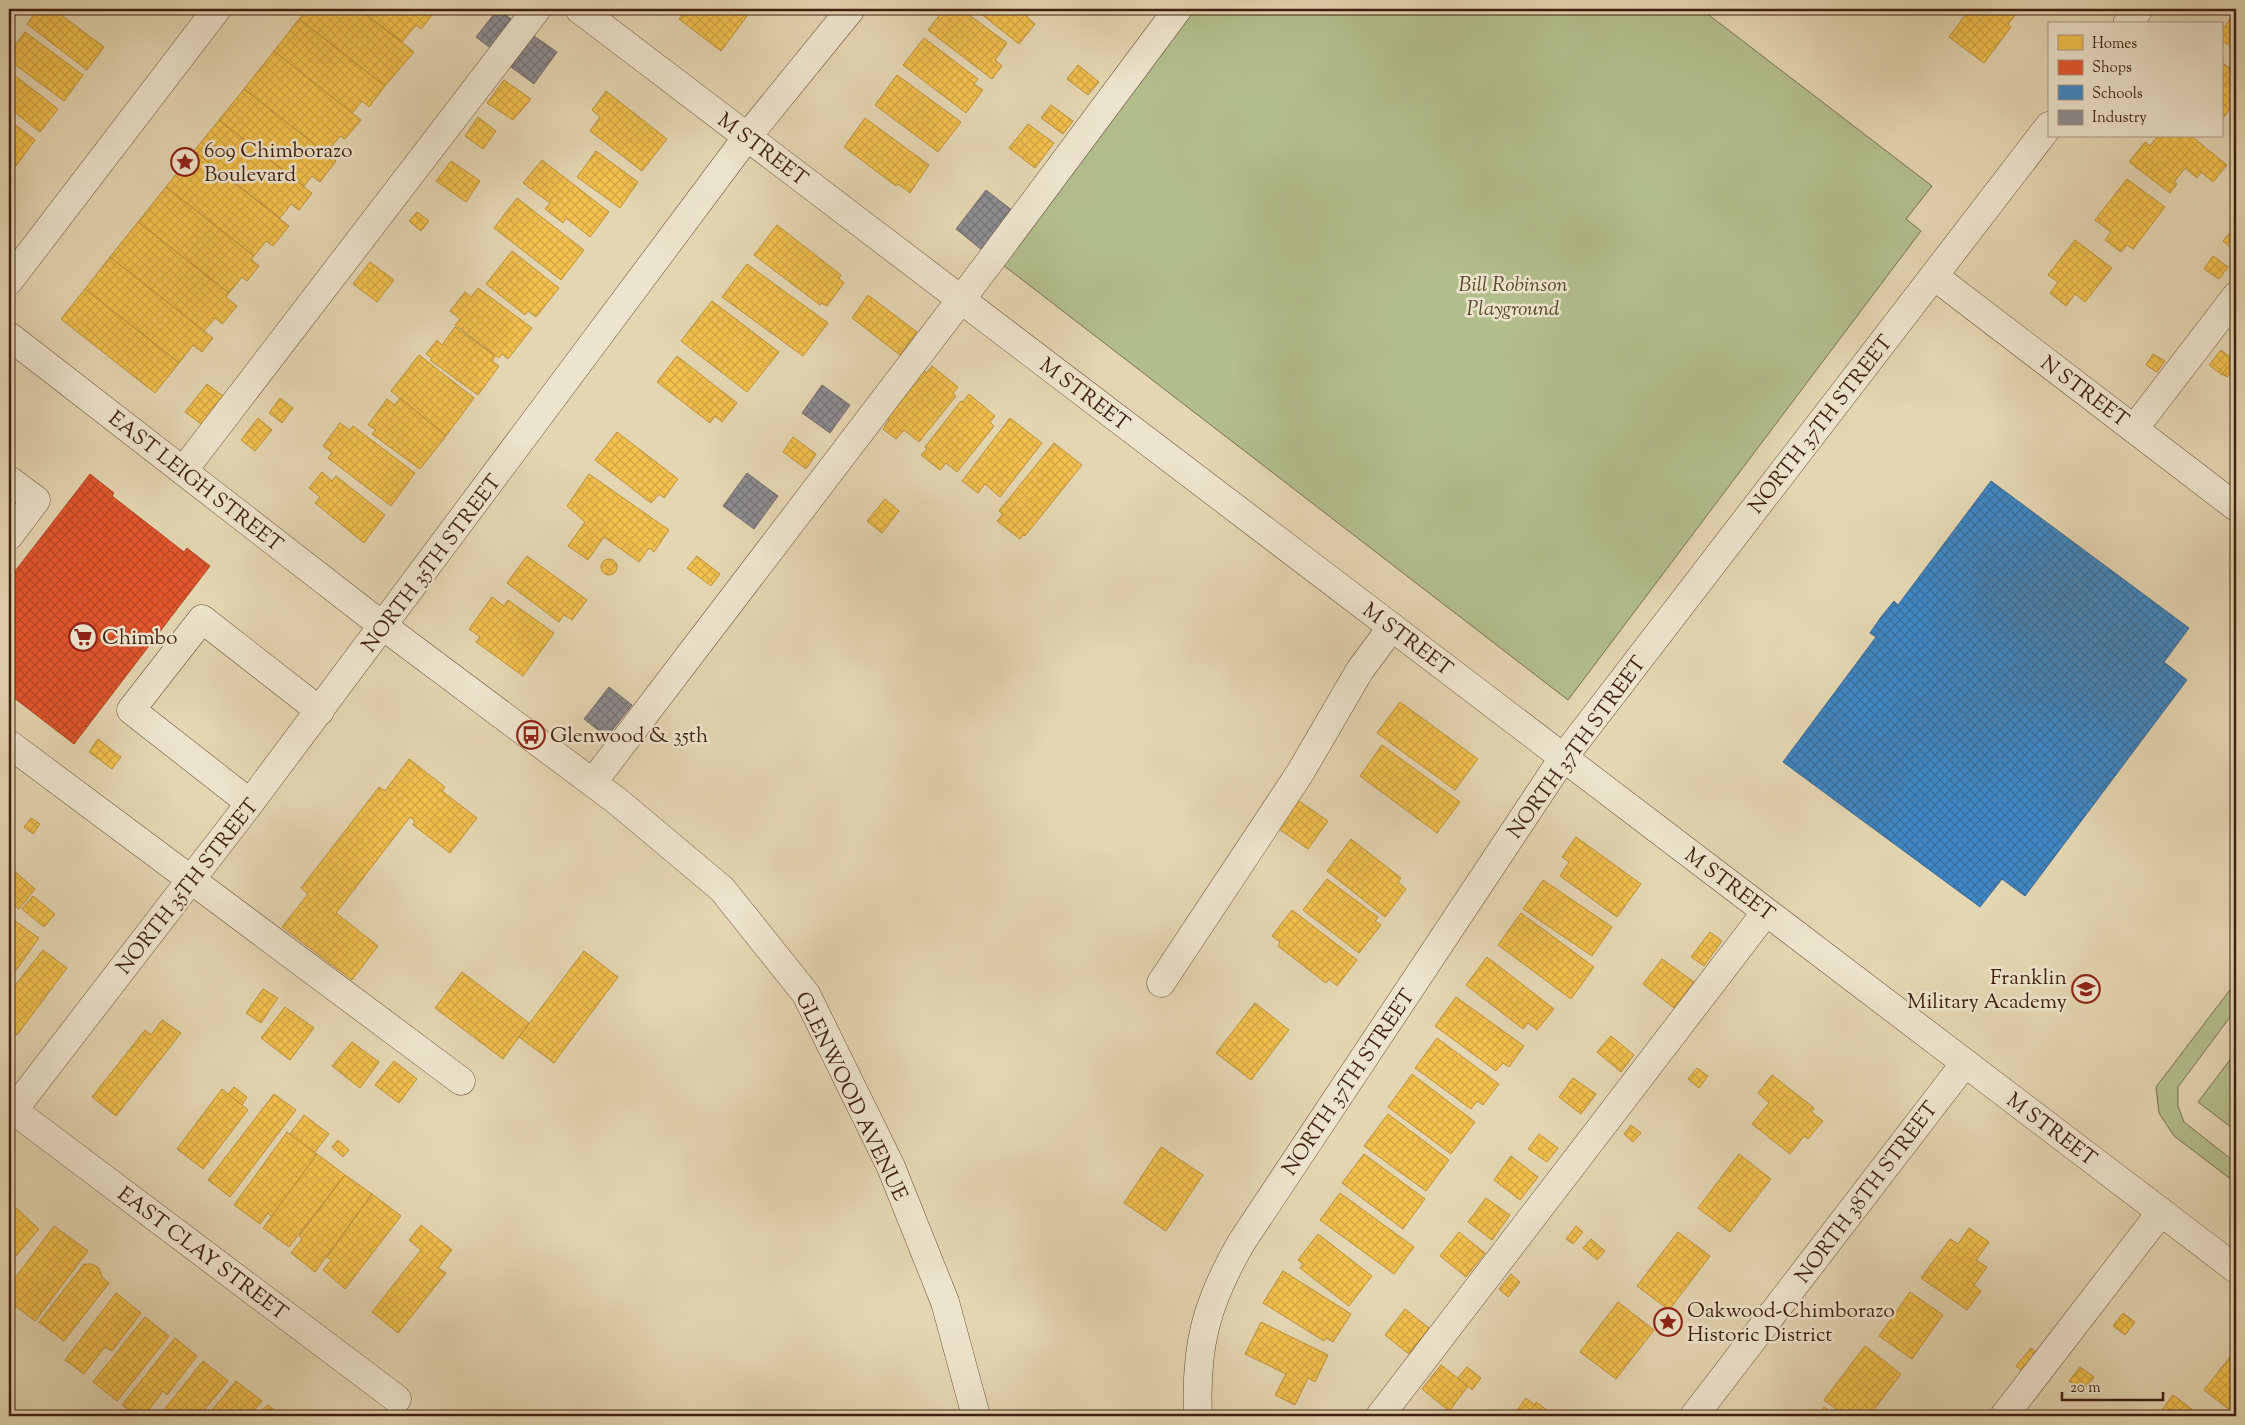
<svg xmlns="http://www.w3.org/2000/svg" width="2245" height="1425" viewBox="0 0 2245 1425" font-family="'Sorts Mill Goudy',serif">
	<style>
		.park { fill: #b3be8d; stroke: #796e4f }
		.homes { fill: url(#homes-cross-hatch); stroke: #bc903c }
		.shops { fill: url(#shops-cross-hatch); stroke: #b24625 }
		.schools { fill: url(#schools-cross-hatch); stroke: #3f688f }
		.industry { fill: url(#industry-cross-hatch); stroke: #766c6b }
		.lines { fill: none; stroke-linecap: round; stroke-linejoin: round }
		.minor-casing { stroke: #684d39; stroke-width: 29 }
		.minor { stroke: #ede4cd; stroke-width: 28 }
		.labels { text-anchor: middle; stroke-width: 5; stroke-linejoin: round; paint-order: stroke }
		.street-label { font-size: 21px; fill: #3f1f11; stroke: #ede4cd }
		.poi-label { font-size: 21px; fill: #3f1f11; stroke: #ede4cd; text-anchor: start }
		.park-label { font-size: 21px; font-style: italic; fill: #5c4730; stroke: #ede4cd }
	</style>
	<defs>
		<pattern id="homes-cross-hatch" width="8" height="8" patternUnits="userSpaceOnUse" patternTransform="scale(1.25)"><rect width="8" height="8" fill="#f2c14e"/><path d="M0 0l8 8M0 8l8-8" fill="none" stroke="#d1a543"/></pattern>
		<pattern id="shops-cross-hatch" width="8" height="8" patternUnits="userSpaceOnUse" patternTransform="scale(1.25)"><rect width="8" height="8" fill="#e4572e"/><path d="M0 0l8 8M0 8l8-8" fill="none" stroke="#ba4726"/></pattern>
		<pattern id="schools-cross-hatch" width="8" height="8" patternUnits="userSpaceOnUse" patternTransform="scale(1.25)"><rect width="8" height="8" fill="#3f88c5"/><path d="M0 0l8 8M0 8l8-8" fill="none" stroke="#366f9f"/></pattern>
		<pattern id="industry-cross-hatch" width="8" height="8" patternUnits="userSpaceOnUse" patternTransform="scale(1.25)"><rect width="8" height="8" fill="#8d8d92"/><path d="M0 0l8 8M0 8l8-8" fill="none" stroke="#757376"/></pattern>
	</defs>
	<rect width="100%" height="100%" fill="#e4d6b2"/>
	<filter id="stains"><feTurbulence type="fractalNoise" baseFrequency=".004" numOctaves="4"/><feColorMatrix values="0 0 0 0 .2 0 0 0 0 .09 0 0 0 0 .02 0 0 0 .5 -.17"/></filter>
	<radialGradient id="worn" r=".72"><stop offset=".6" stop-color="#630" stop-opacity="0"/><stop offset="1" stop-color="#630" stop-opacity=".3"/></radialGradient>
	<g class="park">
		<polygon points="1194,9 1701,9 1932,186 1906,219 1921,231 1568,700 1003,265"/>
		<polygon points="2236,982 2236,1009 2178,1087 2178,1106 2184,1122 2236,1163 2236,1183 2174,1136 2159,1113 2156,1087"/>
		<polygon points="2236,1052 2236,1131 2198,1102"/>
	</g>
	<g class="homes">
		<polygon points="38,9 53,9 104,47 87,70 27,24"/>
		<polygon points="307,9 359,9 414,52 385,86 299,19"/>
		<polygon points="359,9 427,9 433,14 421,29 416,25 402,42"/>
		<polygon points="679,9 737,9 747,16 721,51 679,19 684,13"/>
		<polygon points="944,9 961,9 1007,43 995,60 1002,66 992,79 928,30"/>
		<polygon points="975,9 1030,9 1032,10 1027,17 1035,24 1019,44"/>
		<polygon points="1968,9 2009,9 2016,14 2008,24 2011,27 1984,63 1949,37 1969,10"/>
		<polygon points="2233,15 2236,18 2236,50 2221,40 2221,32"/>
		<polygon points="299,19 385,86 369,107 362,101 352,113 274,51"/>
		<polygon points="25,32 83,75 64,101 9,60 9,53"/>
		<polygon points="924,38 978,79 974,84 983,90 966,113 903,65"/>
		<polygon points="274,51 361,120 345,139 340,136 326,153 244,89"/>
		<polygon points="2221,62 2236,73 2236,101 2221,121"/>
		<polygon points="1078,65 1099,82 1088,95 1067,79"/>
		<polygon points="9,71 58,109 40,132 9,108"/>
		<polygon points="897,75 961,122 938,152 875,105"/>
		<polygon points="504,80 531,99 513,120 487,103"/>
		<polygon points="244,89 336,161 320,182 312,176 304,186 219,120"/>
		<polygon points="606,91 667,139 642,171 590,131 600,117 592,110"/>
		<polygon points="1051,105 1073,121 1063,134 1041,118"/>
		<polygon points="478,117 496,131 483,149 465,136"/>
		<polygon points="865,118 929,165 910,193 898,184 896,186 844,147"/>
		<polygon points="9,120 35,140 16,166 9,161"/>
		<polygon points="219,120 312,193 299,210 291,204 280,218 194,151"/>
		<polygon points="1028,124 1054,143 1035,168 1009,148"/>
		<polygon points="2158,136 2191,136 2227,165 2213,182 2201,172 2197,178 2185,168 2174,182 2177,184 2170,193 2129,162 2145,142 2150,146"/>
		<polygon points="194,151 289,226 273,246 266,241 254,256 166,187"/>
		<polygon points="596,151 638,182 620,208 577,177"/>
		<polygon points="542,160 609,212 590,237 566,218 563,223 545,209 550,203 523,183"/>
		<polygon points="451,161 480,181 466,202 436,181"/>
		<polygon points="2127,179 2165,207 2133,249 2127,245 2121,252 2105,240 2111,232 2095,220"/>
		<polygon points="166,187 254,256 251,259 259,266 247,281 242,277 229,293 138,222"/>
		<polygon points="517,198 584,250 561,280 494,228"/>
		<polygon points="417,212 429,221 421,231 409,221"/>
		<polygon points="138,222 229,293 226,297 237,306 222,324 215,318 204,331 110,257"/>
		<polygon points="777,225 841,275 839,278 844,283 827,306 821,303 820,305 754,255"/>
		<polygon points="2233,229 2236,231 2235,251 2223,241"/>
		<polygon points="2075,240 2112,268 2085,302 2075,294 2066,306 2050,293 2058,282 2048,275"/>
		<polygon points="512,251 559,288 536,317 528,311 525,315 486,284"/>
		<polygon points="2213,256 2228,267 2219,279 2204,269"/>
		<polygon points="110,257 213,338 202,352 193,345 179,363 85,289"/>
		<polygon points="370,262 394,280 377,302 353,284"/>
		<polygon points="747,264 828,323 803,356 722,297"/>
		<polygon points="478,288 532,328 508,359 502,354 499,358 455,325 460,319 450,311 465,292 471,297"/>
		<polygon points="85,289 179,363 155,393 61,319"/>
		<polygon points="868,295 917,332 900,355 852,318"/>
		<polygon points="712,301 779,352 747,392 681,341"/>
		<polygon points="455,327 495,356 492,361 499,366 478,395 430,360 432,358 426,354 437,340 442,345"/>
		<polygon points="2221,350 2234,360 2222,375 2209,365"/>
		<polygon points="2153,354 2165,361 2157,372 2146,365"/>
		<polygon points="419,355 474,398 446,436 391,391"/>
		<polygon points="677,356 737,403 722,422 715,416 710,423 657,382"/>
		<polygon points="2234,360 2236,366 2227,377 2222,374"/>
		<polygon points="932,366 958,387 953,393 956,396 919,442 904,430 896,439 883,429 889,420 886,418 924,371 926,373"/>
		<polygon points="207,384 227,399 205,427 185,412"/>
		<polygon points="969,394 995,416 990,422 994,426 957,472 946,463 940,470 921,455 927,449 925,447 961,401 963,402"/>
		<polygon points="280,398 293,408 282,423 269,413"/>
		<polygon points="400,398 446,436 420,469 372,434 376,430 368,425 387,399 395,405"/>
		<polygon points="258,418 272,430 255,451 241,440"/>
		<polygon points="1010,418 1042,443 1000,497 985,484 978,493 962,481"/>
		<polygon points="340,423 350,430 353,426 415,473 391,506 328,458 332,453 323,446"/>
		<polygon points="617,432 678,479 664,498 659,494 651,503 595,460"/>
		<polygon points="793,437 816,454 806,469 783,452"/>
		<polygon points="1054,443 1082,465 1025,536 1023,535 1020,539 997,521 1003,514 999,511"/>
		<polygon points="322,472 332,481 336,476 385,515 364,543 315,503 320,497 309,488"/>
		<polygon points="589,474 669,530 654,552 649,548 639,562 604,537 588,560 568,546 585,522 567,506"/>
		<polygon points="885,499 899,511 882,533 867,521"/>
		<polygon points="527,556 587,600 572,620 564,615 559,622 507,583"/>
		<polygon points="697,556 720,574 711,586 687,568"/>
		<circle cx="609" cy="567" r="8"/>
		<polygon points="492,597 504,606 508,600 554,633 523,676 476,642 480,637 469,629"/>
		<polygon points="1400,702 1478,759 1455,790 1377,733"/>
		<polygon points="98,739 121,757 112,769 89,752"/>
		<polygon points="1382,745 1460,802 1437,833 1360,776"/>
		<polygon points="409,759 445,787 442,791 477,818 450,853 413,825 415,821 410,817 336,913 378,946 352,980 282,927 308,894 301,888 379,787 385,791"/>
		<polygon points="1296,799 1328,821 1308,849 1276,827"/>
		<polygon points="31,818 40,824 33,834 24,827"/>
		<polygon points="1576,837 1641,884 1617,917 1560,876 1569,862 1562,857"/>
		<polygon points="1351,839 1401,878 1398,882 1406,889 1385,917 1327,871"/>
		<polygon points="11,868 35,889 19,909 9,900 9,870"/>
		<polygon points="1327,879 1378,917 1375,921 1381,925 1359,953 1303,910"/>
		<polygon points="1543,880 1612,927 1592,956 1523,909"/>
		<polygon points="33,896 55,914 44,927 22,909"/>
		<polygon points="1292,910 1357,960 1337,986 1329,979 1326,983 1278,946 1280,942 1272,936"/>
		<polygon points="1521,913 1594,967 1571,999 1498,945"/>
		<polygon points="11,918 39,938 9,980 9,922"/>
		<polygon points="1710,932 1722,941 1704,966 1691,957"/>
		<polygon points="43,950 67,968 17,1035 9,1029 9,993"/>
		<polygon points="584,951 618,977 554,1063 519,1037"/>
		<polygon points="1487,957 1554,1009 1537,1030 1528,1023 1523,1029 1466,985"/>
		<polygon points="1662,959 1694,982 1674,1008 1643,984"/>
		<polygon points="462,972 529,1023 503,1059 435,1008"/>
		<polygon points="263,989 278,998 261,1023 246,1013"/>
		<polygon points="1456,997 1524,1046 1509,1067 1503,1063 1496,1071 1435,1026"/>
		<polygon points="1255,1003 1289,1030 1251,1080 1216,1053"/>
		<polygon points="285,1007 314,1028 290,1060 261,1038"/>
		<polygon points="162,1020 181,1033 116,1116 92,1097 145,1030 151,1035"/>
		<polygon points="1611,1036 1634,1055 1621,1072 1597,1052"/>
		<polygon points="1437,1038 1499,1084 1483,1105 1477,1101 1471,1109 1415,1068"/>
		<polygon points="352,1042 379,1062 360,1088 332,1066"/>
		<polygon points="394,1061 417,1079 399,1103 375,1085"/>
		<polygon points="1697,1068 1708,1076 1699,1088 1688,1079"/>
		<polygon points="1412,1074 1475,1122 1451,1154 1388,1107"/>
		<polygon points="1772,1075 1814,1108 1811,1112 1823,1121 1808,1139 1804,1136 1790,1154 1752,1124 1769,1103 1758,1093"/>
		<polygon points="1573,1078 1596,1094 1581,1114 1559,1097"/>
		<polygon points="234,1087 247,1097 242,1105 228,1094"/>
		<polygon points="222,1089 248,1110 203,1169 177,1149"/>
		<polygon points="274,1094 296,1110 230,1197 208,1180"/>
		<polygon points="1388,1114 1449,1160 1426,1191 1364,1146"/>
		<polygon points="304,1115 329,1134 314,1153 290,1134"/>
		<polygon points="1631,1125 1641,1133 1633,1142 1624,1134"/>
		<polygon points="287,1132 317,1154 272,1217 268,1213 260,1224 234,1205"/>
		<polygon points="1539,1134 1558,1148 1547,1162 1528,1149"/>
		<polygon points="338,1140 349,1150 343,1157 332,1147"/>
		<polygon points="1161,1147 1203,1175 1166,1231 1124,1203"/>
		<polygon points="317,1154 345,1175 289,1247 263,1228"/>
		<polygon points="1364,1154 1425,1199 1403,1229 1342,1183"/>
		<polygon points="1739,1154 1771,1179 1730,1232 1698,1208"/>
		<polygon points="1511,1156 1538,1177 1520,1200 1494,1180"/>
		<polygon points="345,1175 372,1194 315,1272 291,1253 302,1239 299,1236"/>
		<polygon points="1340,1193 1414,1247 1394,1274 1320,1220"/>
		<polygon points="372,1194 401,1216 345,1289 323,1270 331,1260 327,1257"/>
		<polygon points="1486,1198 1510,1215 1492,1240 1468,1222"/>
		<polygon points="15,1207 39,1229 9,1264 9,1215"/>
		<polygon points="421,1225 452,1250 438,1268 446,1273 398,1333 372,1312 421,1250 409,1240"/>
		<polygon points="54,1226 88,1251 35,1321 9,1301 9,1286"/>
		<polygon points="1576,1226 1583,1232 1573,1244 1566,1239"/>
		<polygon points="1969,1228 1989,1242 1976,1260 1987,1267 1974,1285 1981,1291 1967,1310 1921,1278 1950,1239 1958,1244"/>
		<polygon points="1459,1232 1485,1253 1466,1277 1440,1256"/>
		<polygon points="1678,1232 1710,1256 1669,1310 1637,1286"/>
		<polygon points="1318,1234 1372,1276 1349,1306 1300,1268 1303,1264 1298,1260"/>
		<polygon points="1591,1239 1605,1251 1597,1260 1583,1248"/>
		<polygon points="84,1264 92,1264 99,1268 102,1277 109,1283 64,1341 39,1322"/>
		<polygon points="1283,1271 1351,1314 1333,1342 1326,1338 1324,1341 1263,1303"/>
		<polygon points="1511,1274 1520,1282 1508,1297 1499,1289"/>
		<polygon points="1910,1292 1943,1315 1912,1359 1879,1336"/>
		<polygon points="116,1293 141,1313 112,1351 105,1347 84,1374 65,1360"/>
		<polygon points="1618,1302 1654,1330 1616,1379 1580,1352"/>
		<polygon points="1405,1309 1429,1328 1409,1354 1385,1335"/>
		<polygon points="2123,1313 2135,1322 2125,1335 2113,1326"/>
		<polygon points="145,1317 169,1336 117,1401 93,1382"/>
		<polygon points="1261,1322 1328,1355 1315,1382 1308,1378 1295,1405 1275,1395 1286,1374 1245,1354"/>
		<polygon points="175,1338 197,1356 167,1395 163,1391 144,1416 136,1416 122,1405"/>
		<polygon points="1865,1346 1901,1374 1869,1416 1846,1416 1824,1400"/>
		<polygon points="2031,1348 2043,1358 2028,1376 2016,1366"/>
		<polygon points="2230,1357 2236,1362 2236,1415 2204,1390"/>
		<polygon points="203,1361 228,1381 199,1416 190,1412 187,1416 159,1416"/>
		<polygon points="1441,1365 1468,1386 1449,1411 1422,1389"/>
		<polygon points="1467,1367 1481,1378 1472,1390 1458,1378"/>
		<polygon points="2080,1367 2094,1377 2083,1391 2069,1381"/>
		<polygon points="236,1381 262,1401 249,1416 207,1416"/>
		<polygon points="2173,1395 2201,1416 2162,1416 2159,1414"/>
		<polygon points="1526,1398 1535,1405 1536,1402 1555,1416 1519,1416 1515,1413"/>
		<polygon points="268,1405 283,1416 255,1416"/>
		<polygon points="1824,1407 1836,1416 1817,1416"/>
	</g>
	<polygon class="shops" points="90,474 114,493 112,496 184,552 187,548 210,566 74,744 9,694 9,579"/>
	<polygon class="schools" points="1991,481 2189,628 2164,662 2187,680 2025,896 2002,879 1980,907 1783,762 1876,637 1870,633 1881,617 1894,601 1898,605"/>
	<g class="industry">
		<polygon points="498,9 515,22 493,50 476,37"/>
		<polygon points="534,36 557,52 534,84 511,67"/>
		<polygon points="986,190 1013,211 982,250 956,229"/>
		<polygon points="822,385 850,405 830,433 802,413"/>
		<polygon points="747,473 778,496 754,529 723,506"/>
		<polygon points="609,687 632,705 607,737 584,719"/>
	</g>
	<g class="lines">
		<defs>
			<g id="minor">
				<polyline points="579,9 2236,1269"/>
				<polyline points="2127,24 2139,9"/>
				<polyline points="1934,276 2236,507"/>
				<polyline points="9,281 217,9"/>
				<polyline points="9,336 383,626 617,801 722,889 806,994 891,1167 945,1302 976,1416"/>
				<polyline points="2134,429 2236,296"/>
				<polyline points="183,471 537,9"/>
				<polyline points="9,480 36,500 9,536"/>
				<polyline points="9,744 461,1081"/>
				<polyline points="593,782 988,264 1178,9"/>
				<polyline points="250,803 131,710 202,619 320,711"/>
				<polyline points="1161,983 1300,773 1360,670 1392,627"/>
				<polyline points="9,1107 397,1399"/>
				<polyline points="9,1116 250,803 747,137 851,9"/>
				<path d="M1198 1416C1195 1346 1206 1304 1241 1243L1563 758 2049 126"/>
				<polyline points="1380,1416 1766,912"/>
				<polyline points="1694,1416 1965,1063"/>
				<polyline points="2004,1416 2161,1212"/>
			</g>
		</defs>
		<use href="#minor" class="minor-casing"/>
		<use href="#minor" class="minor"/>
	</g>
	<defs>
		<symbol id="sight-ring" viewBox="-11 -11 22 22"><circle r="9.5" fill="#ede4cd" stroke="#8f2418" stroke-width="1.5"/><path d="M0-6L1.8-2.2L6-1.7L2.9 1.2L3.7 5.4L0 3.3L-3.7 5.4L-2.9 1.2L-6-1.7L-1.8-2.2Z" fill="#8f2418"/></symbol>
		<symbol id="supermarket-ring" viewBox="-11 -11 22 22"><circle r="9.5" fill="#ede4cd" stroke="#8f2418" stroke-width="1.5"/><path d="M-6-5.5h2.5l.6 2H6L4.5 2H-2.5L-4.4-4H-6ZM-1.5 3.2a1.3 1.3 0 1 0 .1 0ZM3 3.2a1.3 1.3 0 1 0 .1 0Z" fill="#8f2418"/></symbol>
		<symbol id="bus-ring" viewBox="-11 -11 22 22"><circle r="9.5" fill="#ede4cd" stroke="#8f2418" stroke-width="1.5"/><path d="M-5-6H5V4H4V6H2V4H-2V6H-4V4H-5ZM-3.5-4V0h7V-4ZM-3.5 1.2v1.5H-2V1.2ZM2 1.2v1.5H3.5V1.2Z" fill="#8f2418"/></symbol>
		<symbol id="school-ring" viewBox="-11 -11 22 22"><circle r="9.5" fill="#ede4cd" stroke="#8f2418" stroke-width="1.5"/><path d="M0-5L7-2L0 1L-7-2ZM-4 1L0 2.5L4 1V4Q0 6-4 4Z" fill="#8f2418"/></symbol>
	</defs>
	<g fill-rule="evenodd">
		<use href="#sight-ring" x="169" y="146" width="32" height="32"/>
		<use href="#supermarket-ring" x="67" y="621" width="32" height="32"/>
		<use href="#bus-ring" x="515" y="719" width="32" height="32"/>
		<use href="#school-ring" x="2070" y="973" width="32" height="32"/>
		<use href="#sight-ring" x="1652" y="1306" width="32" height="32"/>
	</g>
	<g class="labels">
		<g class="street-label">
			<text transform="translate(763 149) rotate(37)" y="7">M STREET</text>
			<text transform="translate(2085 391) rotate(37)" y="7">N STREET</text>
			<text transform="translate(1085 394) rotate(37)" y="7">M STREET</text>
			<text transform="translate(1820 424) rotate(-52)" y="7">NORTH 37TH STREET</text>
			<text transform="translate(196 481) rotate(38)" y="7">EAST LEIGH STREET</text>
			<text transform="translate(431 563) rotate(-53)" y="7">NORTH 35TH STREET</text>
			<text transform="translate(1408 639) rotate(37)" y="7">M STREET</text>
			<text transform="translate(1576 747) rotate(-54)" y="7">NORTH 37TH STREET</text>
			<text transform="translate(1730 884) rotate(37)" y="7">M STREET</text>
			<text transform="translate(187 886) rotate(-52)" y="7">NORTH 35TH STREET</text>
			<text transform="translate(1348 1082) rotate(-56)" y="7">NORTH 37TH STREET</text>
			<text transform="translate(852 1096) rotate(64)" y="7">GLENWOOD AVENUE</text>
			<text transform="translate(2052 1129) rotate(37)" y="7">M STREET</text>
			<text transform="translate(1866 1192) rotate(-53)" y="7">NORTH 38TH STREET</text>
			<text transform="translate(203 1253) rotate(37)" y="7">EAST CLAY STREET</text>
		</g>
		<g class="poi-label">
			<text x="204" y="157">609 Chimborazo<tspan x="204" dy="24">Boulevard</tspan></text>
			<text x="102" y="644">Chimbo</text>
			<text x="550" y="742">Glenwood &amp; 35th</text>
			<text x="2067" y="984" text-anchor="end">Franklin<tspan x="2067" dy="24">Military Academy</tspan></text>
			<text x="1687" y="1317">Oakwood-Chimborazo<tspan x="1687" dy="24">Historic District</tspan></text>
		</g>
		<g class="park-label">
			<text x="1513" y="291">Bill Robinson<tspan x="1513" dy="24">Playground</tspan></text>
		</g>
	</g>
	<rect width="2245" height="1425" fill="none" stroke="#e4d6b2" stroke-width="30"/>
	<rect x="10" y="10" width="2225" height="1405" fill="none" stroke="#3f1f11" stroke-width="2.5"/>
	<rect x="15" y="15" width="2215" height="1395" fill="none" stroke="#3f1f11"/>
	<rect x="2048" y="22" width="175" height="115" fill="#ede4cd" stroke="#a79582"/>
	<rect x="2058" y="35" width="25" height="15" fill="#f2c14e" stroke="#a79582"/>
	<text x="2092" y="48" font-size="15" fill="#3f1f11">Homes</text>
	<rect x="2058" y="60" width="25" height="15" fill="#e4572e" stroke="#a79582"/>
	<text x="2092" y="72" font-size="15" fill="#3f1f11">Shops</text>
	<rect x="2058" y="85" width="25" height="15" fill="#3f88c5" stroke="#a79582"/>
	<text x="2092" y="98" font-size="15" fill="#3f1f11">Schools</text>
	<rect x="2058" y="110" width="25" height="15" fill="#8d8d92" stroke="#a79582"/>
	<text x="2092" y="122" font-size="15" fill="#3f1f11">Industry</text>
	<path d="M2062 1392v8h101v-8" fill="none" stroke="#3f1f11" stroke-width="2.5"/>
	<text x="2070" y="1392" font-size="15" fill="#3f1f11" stroke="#ede4cd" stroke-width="4" paint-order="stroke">20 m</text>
	<rect width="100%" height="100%" filter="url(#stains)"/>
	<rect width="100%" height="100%" fill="url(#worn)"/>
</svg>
